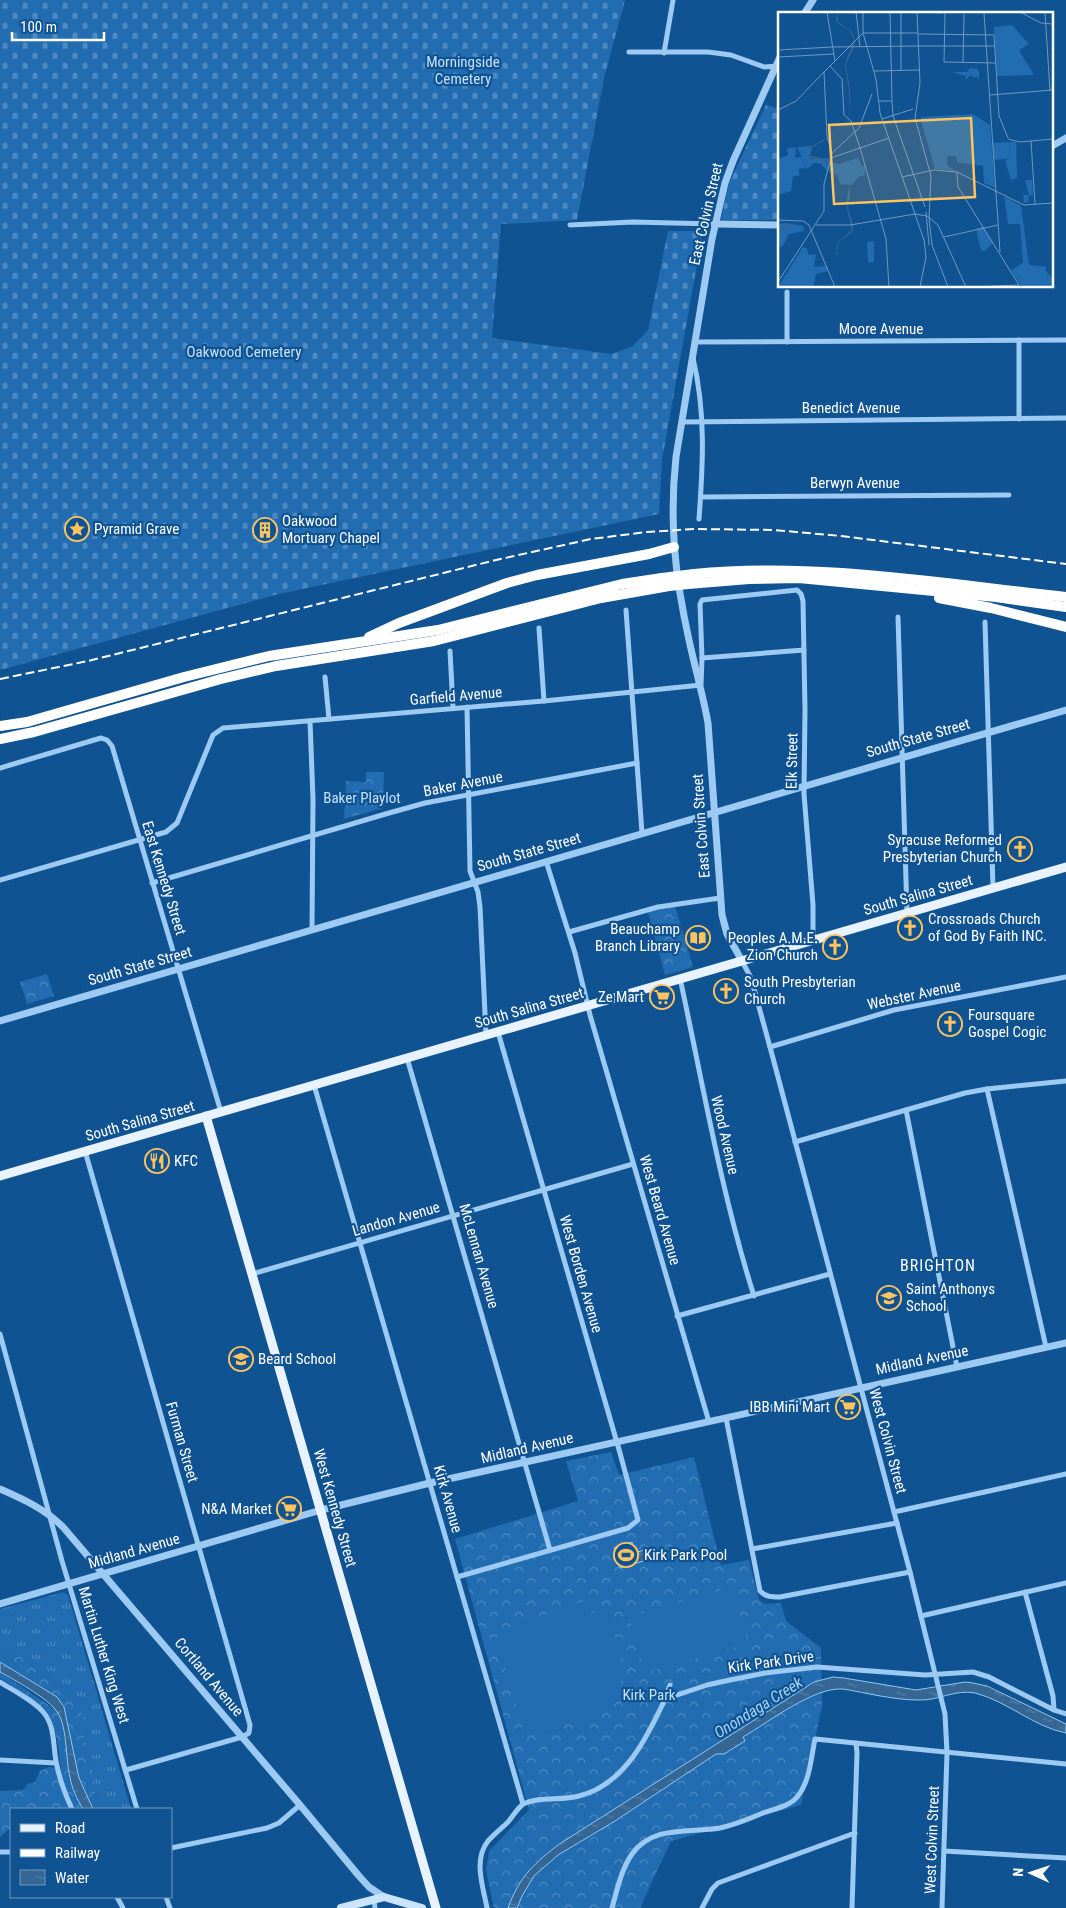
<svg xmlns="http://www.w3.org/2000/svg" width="1066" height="1908" viewBox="0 0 1066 1908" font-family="'Roboto Condensed',sans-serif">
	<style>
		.grass { fill: url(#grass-tufts) }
		.forest { fill: url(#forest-crowns) }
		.cemetery { fill: url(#cemetery-stones) }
		.garden { fill: #226db1 }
		.water { fill: url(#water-ripples); stroke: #8dc7f7 }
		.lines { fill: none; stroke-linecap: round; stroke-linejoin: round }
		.minor { stroke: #9ccaf3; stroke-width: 5 }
		.tertiary { stroke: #9ccaf3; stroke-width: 7 }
		.secondary { stroke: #cbe5fd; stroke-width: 8 }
		.primary { stroke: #e8f3ff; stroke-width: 9 }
		.motorway { stroke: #fff; stroke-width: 10 }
		.rail { stroke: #fff; stroke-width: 2; stroke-dasharray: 9 4; stroke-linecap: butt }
		.motorway-bridge { stroke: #fff; stroke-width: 10 }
		.labels { text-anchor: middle; stroke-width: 4.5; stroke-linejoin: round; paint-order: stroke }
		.park-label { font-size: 15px; fill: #c3e2fe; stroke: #105392 }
		.street-label { font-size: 15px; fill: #fff; stroke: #105392 }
		.poi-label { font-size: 15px; fill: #fff; stroke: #105392; text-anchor: start }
		.neighbourhood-label { font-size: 16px; letter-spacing: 1px; fill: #fff; stroke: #105392 }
		.water-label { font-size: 16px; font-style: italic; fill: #a8d4fa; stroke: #105392 }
		.inset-river { fill: none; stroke: #366794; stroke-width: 2.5 }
		.inset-road { fill: none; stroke: #7098be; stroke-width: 1 }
		.view { fill: #ffc45e; fill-opacity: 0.15; stroke: #ffc45e; stroke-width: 2.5 }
		.inset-edge { fill: none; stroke: #fff; stroke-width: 2.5 }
	</style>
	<defs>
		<pattern id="grass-tufts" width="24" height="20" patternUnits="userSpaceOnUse" patternTransform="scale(1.25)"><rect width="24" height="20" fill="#226db1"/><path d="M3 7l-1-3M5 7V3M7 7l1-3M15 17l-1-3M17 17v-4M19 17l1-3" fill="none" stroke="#4e8ac1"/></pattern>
		<pattern id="forest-crowns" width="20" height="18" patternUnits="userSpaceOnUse" patternTransform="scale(1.25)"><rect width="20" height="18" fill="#226db1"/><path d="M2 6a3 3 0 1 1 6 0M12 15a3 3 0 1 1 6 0" fill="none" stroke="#4e8ac1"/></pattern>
		<pattern id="cemetery-stones" width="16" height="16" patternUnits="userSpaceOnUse" patternTransform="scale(1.25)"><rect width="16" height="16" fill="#226db1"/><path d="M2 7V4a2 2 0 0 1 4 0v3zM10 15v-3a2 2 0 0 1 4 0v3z" fill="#4e8ac1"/></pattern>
		<pattern id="water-ripples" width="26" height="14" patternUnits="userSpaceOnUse" patternTransform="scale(1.25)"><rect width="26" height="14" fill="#366794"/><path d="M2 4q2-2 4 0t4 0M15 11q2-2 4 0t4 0" fill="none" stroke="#547ea4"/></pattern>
	</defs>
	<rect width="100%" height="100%" fill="#105392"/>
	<polygon class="grass" points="63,1592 68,1595 131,1809 103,1809 97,1798 93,1785 93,1771 82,1743 70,1692 38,1671 23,1658 0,1650 0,1609"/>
	<g class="forest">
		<polygon points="366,772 384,772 383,808 344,819 346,781 366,782"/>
		<polygon points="675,906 693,967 665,975 648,912"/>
		<polygon points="47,974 54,996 27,1004 20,982"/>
		<polygon points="611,1452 619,1475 694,1457 721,1565 749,1560 759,1600 765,1604 781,1603 786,1621 821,1648 822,1706 801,1805 671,1841 640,1908 494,1908 486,1870 489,1851 529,1810 455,1539 578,1501 566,1461"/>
		<polygon points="0,1650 23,1658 38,1671 70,1692 87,1725 82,1743 93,1771 93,1785 97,1798 103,1809 93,1809 79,1778 64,1708 57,1697 0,1662"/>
		<path d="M0 1672 56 1710 62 1720 70 1777 74 1793 83 1809H11V1829H9L0 1837V1791L23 1790 28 1784 35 1782 40 1771 49 1767 61 1769C55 1708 48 1710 0 1678Z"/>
	</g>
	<g class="cemetery">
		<polygon points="0,0 625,0 604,78 577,220 501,224 492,338 612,354 633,346 648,330 668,231 703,231 662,460 659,514 279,594 0,670"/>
		<polygon points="766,105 780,109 780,220 721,220 729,183"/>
	</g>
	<g class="garden">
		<polygon points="732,1587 748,1643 645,1673 629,1617"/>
		<path d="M585 1601 589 1614 607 1609C611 1625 622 1655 622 1670 623 1719 561 1725 524 1733L497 1639 498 1631Z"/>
		<polygon points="800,1641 802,1657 777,1661 774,1645"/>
	</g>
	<g class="water">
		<polygon points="632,1542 636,1556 639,1555 638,1552 647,1549 650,1559 620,1568 614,1548"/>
		<path d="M0 1662 57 1697 64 1707 79 1778 93 1809H83C77 1799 72 1789 70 1777 65 1758 68 1723 55 1709 45 1697 15 1680 0 1672Z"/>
		<path d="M833 1677 844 1678 916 1690 965 1682 973 1683 987 1686 1066 1724V1733C1034 1727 1007 1701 975 1693 955 1689 938 1701 918 1700 894 1700 867 1693 843 1689 813 1687 769 1722 743 1737L745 1741 724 1754H716L615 1821 558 1855 534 1876 522 1896 517 1908H508C519 1877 535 1862 561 1843L814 1682Z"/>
	</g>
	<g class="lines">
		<g class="minor">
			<polyline points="629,52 708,52 731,55 764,67 779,66"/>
			<polyline points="664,53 673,0"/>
			<polyline points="570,225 633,222 715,224"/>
			<polyline points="787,292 787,342"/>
			<polyline points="1019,340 1019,419"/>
			<polyline points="695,342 1066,340"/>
			<path d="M693 358C706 413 703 464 699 519"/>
			<polyline points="682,422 1066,418"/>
			<polyline points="701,497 1009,495"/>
			<polyline points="626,610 642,833"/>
			<polyline points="898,617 907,913"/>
			<polyline points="985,622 993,888"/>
			<polyline points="539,628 544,701"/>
			<polyline points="450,651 453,708"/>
			<polyline points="702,658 804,650"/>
			<polyline points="325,677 329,719"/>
			<polyline points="467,707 470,871 478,892 480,907 486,1035"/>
			<polyline points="310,721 313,799 312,929"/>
			<polyline points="0,768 101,738 107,740 112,746 221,1112"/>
			<polyline points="546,861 575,953 590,1015 709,1422"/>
			<polyline points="0,880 166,832 177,823 213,735 223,728 544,701 701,685 702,658 700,604 702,600 797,590 801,594 803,601 805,710 804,794 813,905 813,940"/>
			<polyline points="152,883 389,813 425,803 637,763"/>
			<polyline points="569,932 658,907 720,898"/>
			<polyline points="742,961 751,978 770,1047 910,1572 945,1714 947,1753 942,1908"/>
			<path d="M680 978C703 1085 721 1192 754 1296"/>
			<polyline points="770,1047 894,1010 1066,977"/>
			<polyline points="407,1058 550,1550"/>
			<path d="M314 1085 523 1804C517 1809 513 1816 508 1822 502 1828 494 1834 488 1841 473 1860 483 1886 487 1908"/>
			<polyline points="987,1089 1046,1347"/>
			<polyline points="906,1110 957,1367"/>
			<polyline points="795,1142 965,1093 987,1089 1066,1081"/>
			<polyline points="85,1151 250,1725 249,1733 242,1737 126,1770"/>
			<polyline points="252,1274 633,1164"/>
			<polyline points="677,1316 830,1274"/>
			<polyline points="0,1334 62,1561 137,1809"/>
			<path d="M726 1418 760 1591C766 1597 771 1597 780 1597L910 1572"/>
			<polyline points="894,1512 1066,1474"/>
			<polyline points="752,1549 897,1523"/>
			<polyline points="457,1577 628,1528 638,1520 620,1453 498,1032"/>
			<polyline points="1025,1592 1053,1696 1054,1710"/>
			<polyline points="921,1616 1066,1583"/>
			<path d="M0 1682C14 1691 33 1700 44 1713 55 1727 53 1745 56 1761 59 1778 65 1794 72 1809"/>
			<polyline points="665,1699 670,1685"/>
			<polyline points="0,1760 56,1763"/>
			<path d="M523 1804C540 1796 561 1801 579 1796 624 1785 647 1738 665 1699L707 1685 730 1680 765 1673 817 1667 925 1675 973 1672 989 1677 1054 1710 1066 1714"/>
			<polyline points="171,1848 267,1828 279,1823 300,1805"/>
			<polyline points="944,1851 1066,1858"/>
			<polyline points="0,1852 11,1852"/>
			<polyline points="117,1897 123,1908"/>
			<polyline points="166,1897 170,1908"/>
			<polyline points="374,1900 375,1908"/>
			<path d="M612 1908C617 1890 621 1870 632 1854 653 1825 689 1833 720 1828 734 1825 749 1819 763 1813 774 1809 790 1806 797 1797 810 1782 811 1758 815 1739L1066 1764"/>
			<polyline points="702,1908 712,1889 718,1883 855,1833"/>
			<polyline points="852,1908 857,1753 856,1743"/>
		</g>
		<g class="tertiary">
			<polyline points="804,14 813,0"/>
			<polyline points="1052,146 1066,138"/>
			<polyline points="715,224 780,225"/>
			<path d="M742 961 727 934 722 915 708 723C703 695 695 668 689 640 675 577 669 522 676 457L712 239 725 183 733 161 780 57"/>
			<polyline points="0,1021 1066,710"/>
			<path d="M0 1489C23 1499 45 1509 63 1527L300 1805 359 1876 369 1887 384 1897"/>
			<polyline points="0,1604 321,1510 430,1483 1066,1343"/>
		</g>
		<polyline class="secondary" points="341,1908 384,1897 422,1908"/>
		<g class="primary">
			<polyline points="206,1116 436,1908"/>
			<polyline points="0,1176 1066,867"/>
		</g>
		<g class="motorway">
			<path d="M694 574C818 562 943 584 1066 597"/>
			<polyline points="688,584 749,579 799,578 996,597 1066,607"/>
			<polyline points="939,598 991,608 1066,627"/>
			<polyline points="369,637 399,623 507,583 537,575 649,554 674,547"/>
			<polyline points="0,726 27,722 184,677 269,656 438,630 622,584 662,578"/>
			<polyline points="0,739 34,732 221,679 276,666 434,641 601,598 669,586"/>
		</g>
		<polyline class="rail" points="0,679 88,661 496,560 591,539 647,532 695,529 774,530 841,536 1066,564"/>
		<g class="motorway-bridge">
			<polyline points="662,578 694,574"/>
			<polyline points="669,586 688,584"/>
		</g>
	</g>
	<defs>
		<symbol id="sight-ring" viewBox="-11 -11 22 22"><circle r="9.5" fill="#105392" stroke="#ffc45e" stroke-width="1.5"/><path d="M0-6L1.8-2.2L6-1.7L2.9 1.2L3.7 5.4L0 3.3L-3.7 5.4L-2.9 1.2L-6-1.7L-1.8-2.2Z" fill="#ffc45e"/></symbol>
		<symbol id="building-ring" viewBox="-11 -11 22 22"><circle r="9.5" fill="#105392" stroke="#ffc45e" stroke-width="1.5"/><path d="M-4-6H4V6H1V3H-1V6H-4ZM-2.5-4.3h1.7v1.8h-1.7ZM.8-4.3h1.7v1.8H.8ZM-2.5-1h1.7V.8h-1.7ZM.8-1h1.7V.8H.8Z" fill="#ffc45e"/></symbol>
		<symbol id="church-ring" viewBox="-11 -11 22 22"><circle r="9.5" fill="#105392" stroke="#ffc45e" stroke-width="1.5"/><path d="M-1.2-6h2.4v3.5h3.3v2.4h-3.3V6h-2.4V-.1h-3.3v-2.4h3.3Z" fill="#ffc45e"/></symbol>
		<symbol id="library-ring" viewBox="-11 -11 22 22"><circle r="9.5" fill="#105392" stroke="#ffc45e" stroke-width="1.5"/><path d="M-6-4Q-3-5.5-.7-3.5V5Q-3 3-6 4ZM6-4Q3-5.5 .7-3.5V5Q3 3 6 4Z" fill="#ffc45e"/></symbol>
		<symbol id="supermarket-ring" viewBox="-11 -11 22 22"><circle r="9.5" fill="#105392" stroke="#ffc45e" stroke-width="1.5"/><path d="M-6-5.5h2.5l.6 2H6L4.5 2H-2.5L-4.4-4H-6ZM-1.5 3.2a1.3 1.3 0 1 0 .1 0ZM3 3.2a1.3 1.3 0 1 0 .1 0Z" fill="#ffc45e"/></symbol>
		<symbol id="restaurant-ring" viewBox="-11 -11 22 22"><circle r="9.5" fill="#105392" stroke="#ffc45e" stroke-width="1.5"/><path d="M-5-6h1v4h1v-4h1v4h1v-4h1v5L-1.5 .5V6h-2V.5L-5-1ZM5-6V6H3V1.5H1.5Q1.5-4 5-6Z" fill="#ffc45e"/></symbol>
		<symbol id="school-ring" viewBox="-11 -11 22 22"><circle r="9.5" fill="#105392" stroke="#ffc45e" stroke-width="1.5"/><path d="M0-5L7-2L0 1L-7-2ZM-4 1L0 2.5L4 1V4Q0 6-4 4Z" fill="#ffc45e"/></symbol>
		<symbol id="stadium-ring" viewBox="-11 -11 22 22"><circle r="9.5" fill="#105392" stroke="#ffc45e" stroke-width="1.5"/><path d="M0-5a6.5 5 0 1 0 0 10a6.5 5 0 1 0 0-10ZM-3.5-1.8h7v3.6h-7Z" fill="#ffc45e"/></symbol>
	</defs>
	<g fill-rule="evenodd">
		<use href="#sight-ring" x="63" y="515" width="28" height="28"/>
		<use href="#building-ring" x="251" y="516" width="28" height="28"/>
		<use href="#church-ring" x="1006" y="835" width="28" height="28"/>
		<use href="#church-ring" x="896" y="914" width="28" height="28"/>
		<use href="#library-ring" x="684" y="924" width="28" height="28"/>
		<use href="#church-ring" x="821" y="933" width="28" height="28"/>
		<use href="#church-ring" x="712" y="977" width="28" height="28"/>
		<use href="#supermarket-ring" x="648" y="983" width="28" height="28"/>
		<use href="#church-ring" x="936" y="1010" width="28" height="28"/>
		<use href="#restaurant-ring" x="143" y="1147" width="28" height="28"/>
		<use href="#school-ring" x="875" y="1284" width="28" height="28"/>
		<use href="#school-ring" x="227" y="1345" width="28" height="28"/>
		<use href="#supermarket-ring" x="834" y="1393" width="28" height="28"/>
		<use href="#supermarket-ring" x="275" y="1495" width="28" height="28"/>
		<use href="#stadium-ring" x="612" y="1541" width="28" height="28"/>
	</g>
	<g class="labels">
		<g class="park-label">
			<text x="463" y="67">Morningside<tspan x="463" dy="17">Cemetery</tspan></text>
			<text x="244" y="357">Oakwood Cemetery</text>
			<text x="362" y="803">Baker Playlot</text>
			<text x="649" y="1700">Kirk Park</text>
		</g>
		<g class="street-label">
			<text transform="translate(706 214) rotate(-77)" y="5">East Colvin Street</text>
			<text x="881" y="334">Moore Avenue</text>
			<text x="851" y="413">Benedict Avenue</text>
			<text x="855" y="488">Berwyn Avenue</text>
			<text transform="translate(456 696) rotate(-5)" y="5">Garfield Avenue</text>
			<text transform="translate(918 738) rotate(-16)" y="5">South State Street</text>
			<text transform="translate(792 761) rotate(-89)" y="5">Elk Street</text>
			<text transform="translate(463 784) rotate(-11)" y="5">Baker Avenue</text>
			<text transform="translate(701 826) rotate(-94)" y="5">East Colvin Street</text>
			<text transform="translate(529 852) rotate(-16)" y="5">South State Street</text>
			<text transform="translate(164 878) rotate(73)" y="5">East Kennedy Street</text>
			<text transform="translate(918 895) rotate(-16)" y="5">South Salina Street</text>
			<text transform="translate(140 966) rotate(-16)" y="5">South State Street</text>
			<text transform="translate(914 995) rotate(-12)" y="5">Webster Avenue</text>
			<text transform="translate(529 1008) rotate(-16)" y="5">South Salina Street</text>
			<text transform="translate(140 1121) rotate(-16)" y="5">South Salina Street</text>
			<text transform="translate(725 1135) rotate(77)" y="5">Wood Avenue</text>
			<text transform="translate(660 1210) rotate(74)" y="5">West Beard Avenue</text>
			<text transform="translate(396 1219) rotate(-16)" y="5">Landon Avenue</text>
			<text transform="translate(479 1256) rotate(74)" y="5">McLennan Avenue</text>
			<text transform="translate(581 1274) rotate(74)" y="5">West Borden Avenue</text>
			<text transform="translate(922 1360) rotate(-12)" y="5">Midland Avenue</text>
			<text transform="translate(888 1441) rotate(75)" y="5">West Colvin Street</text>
			<text transform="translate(182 1442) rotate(74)" y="5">Furman Street</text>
			<text transform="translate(527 1448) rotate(-13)" y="5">Midland Avenue</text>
			<text transform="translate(448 1499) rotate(74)" y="5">Kirk Avenue</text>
			<text transform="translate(335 1508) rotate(74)" y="5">West Kennedy Street</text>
			<text transform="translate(134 1551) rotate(-16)" y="5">Midland Avenue</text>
			<text transform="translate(104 1655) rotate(73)" y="5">Martin Luther King West</text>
			<text transform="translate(771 1662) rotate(-8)" y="5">Kirk Park Drive</text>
			<text transform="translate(209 1677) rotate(50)" y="5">Cortland Avenue</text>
			<text transform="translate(932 1840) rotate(-88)" y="5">West Colvin Street</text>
		</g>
		<g class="poi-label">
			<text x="282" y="526">Oakwood<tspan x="282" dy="17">Mortuary Chapel</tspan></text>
			<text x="94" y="534">Pyramid Grave</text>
			<text x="1002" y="845" text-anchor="end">Syracuse Reformed<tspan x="1002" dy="17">Presbyterian Church</tspan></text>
			<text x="928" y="924">Crossroads Church<tspan x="928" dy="17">of God By Faith INC.</tspan></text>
			<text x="680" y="934" text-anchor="end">Beauchamp<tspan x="680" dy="17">Branch Library</tspan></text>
			<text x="818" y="943" text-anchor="end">Peoples A.M.E.<tspan x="818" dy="17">Zion Church</tspan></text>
			<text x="744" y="987">South Presbyterian<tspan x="744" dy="17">Church</tspan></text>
			<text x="644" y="1002" text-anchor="end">Ze Mart</text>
			<text x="968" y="1020">Foursquare<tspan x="968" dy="17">Gospel Cogic</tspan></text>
			<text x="174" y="1166">KFC</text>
			<text x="906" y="1294">Saint Anthonys<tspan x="906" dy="17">School</tspan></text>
			<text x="258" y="1364">Beard School</text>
			<text x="830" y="1412" text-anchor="end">IBB Mini Mart</text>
			<text x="272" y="1514" text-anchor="end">N&amp;A Market</text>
			<text x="644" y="1560">Kirk Park Pool</text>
		</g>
		<g class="neighbourhood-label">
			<text x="938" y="1271">BRIGHTON</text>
		</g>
		<g class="water-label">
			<text transform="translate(758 1707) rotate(-32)" y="6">Onondaga Creek</text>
		</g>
	</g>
	<g transform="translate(778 12)">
		<rect width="275" height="275" fill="#105392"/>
		<path d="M192 56 199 57 201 60V67L200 68V64L197 66 192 63 188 68 187 64 174 60H189Z" fill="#226db1"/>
		<path d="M234 13 251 32 241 38 256 63 219 64 216 15ZM231 130H238L239 166 233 168 227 148 232 146ZM33 134 32 147 52 146 49 159 43 152 36 151 29 157 19 135ZM18 135 17 146 23 145 28 156 21 157V164H15L13 179 0 183V147L10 143 9 136ZM80 146 84 154H87V163L80 165 74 173 62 172 59 163 50 159 52 150 61 152ZM226 184 243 194 251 253 269 255 267 258 275 267V275H244L239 268 233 258 245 251 242 212H230ZM8 211 25 214 26 219 11 222 5 234 0 235V212ZM96 229V250H90L89 230Z" fill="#226db1"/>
		<path d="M195 102 212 113 217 176 206 171 205 154 179 150 178 144H169V153L178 159 157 157 143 109V105ZM231 130 232 146 216 148 215 131ZM205 215 215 231 207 239 203 238 199 223V216ZM25 235 29 236 30 243 38 242 36 255 48 254 50 259 38 262 35 275H0Z" fill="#226db1"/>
		<path d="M247 168H254L255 183 250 184 251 190 246 191 245 183H251Z" fill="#226db1"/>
		<path d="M60 0V10L72 18 76 24 77 28 76 35 68 52 72 79 71 108 66 117 35 135 31 144 40 145 56 152 71 173 72 185 69 193 75 213V218L73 221 60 231 59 243 93 275 58 242 59 231 74 218 68 193 71 173 56 153 30 145 34 134 66 117 71 109V80L67 52 76 27 71 18 61 12 58 9Z" fill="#366794"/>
		<path class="inset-river" d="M0 221 4 215 15 216"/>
		<path class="inset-road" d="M49 0 57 49M78 0 82 35M85 0V21L98 67 102 101 146 228 148 245 142 275M139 0 142 71 137 106 153 164 151 206 154 233 170 275M142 0 164 1M162 0H242L263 11 275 12M267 0 272 79M167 1 166 50 218 51M206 1 222 240M85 21H140M141 22 216 23 221 104 230 126M141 34H217M54 35 141 34M0 38 54 35M0 45 56 42M185 50 186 2M52 54 64 67 66 103 73 109 82 136 108 227 111 275M96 59 142 58M123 59V0M212 83 275 78M101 89H114L112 0M114 89 115 104 147 195M0 98 18 89 46 60M104 107 135 97M230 127 242 130 275 127M253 129 257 192M54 141 81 116 94 82M53 146 111 126M179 160 180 175 241 273 193 275M124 165 156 158 179 160 246 193 275 191M148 200 151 233M137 202 149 204 160 213 188 275M0 208 25 209 31 213 57 275M38 213H72L137 202M166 225 220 213M0 270 46 199V172L54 142 49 124 46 60 85 21"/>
		<path class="view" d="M193 106 197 185 56 192 51 113Z"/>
		<rect width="275" height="275" class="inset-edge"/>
	</g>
	<rect x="10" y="1808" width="162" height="90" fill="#105392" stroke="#7098be"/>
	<rect x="20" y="1824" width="25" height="8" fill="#e8f3ff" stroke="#7098be"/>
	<text x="55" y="1833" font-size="15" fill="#ffffff">Road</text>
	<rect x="20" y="1849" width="25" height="8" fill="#ffffff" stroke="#7098be"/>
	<text x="55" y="1858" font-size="15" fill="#ffffff">Railway</text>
	<rect x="20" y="1870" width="25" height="15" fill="url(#water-ripples)" stroke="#7098be"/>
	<text x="55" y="1883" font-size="15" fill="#ffffff">Water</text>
	<g transform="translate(1031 1873) rotate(273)" stroke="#105392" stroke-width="4" paint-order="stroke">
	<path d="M0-4L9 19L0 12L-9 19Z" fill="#ffffff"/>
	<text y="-8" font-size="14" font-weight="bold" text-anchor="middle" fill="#ffffff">N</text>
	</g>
	<path d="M12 32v8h92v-8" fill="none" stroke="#ffffff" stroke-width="2.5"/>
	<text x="20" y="32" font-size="15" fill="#ffffff" stroke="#105392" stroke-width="4" paint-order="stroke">100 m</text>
</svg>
